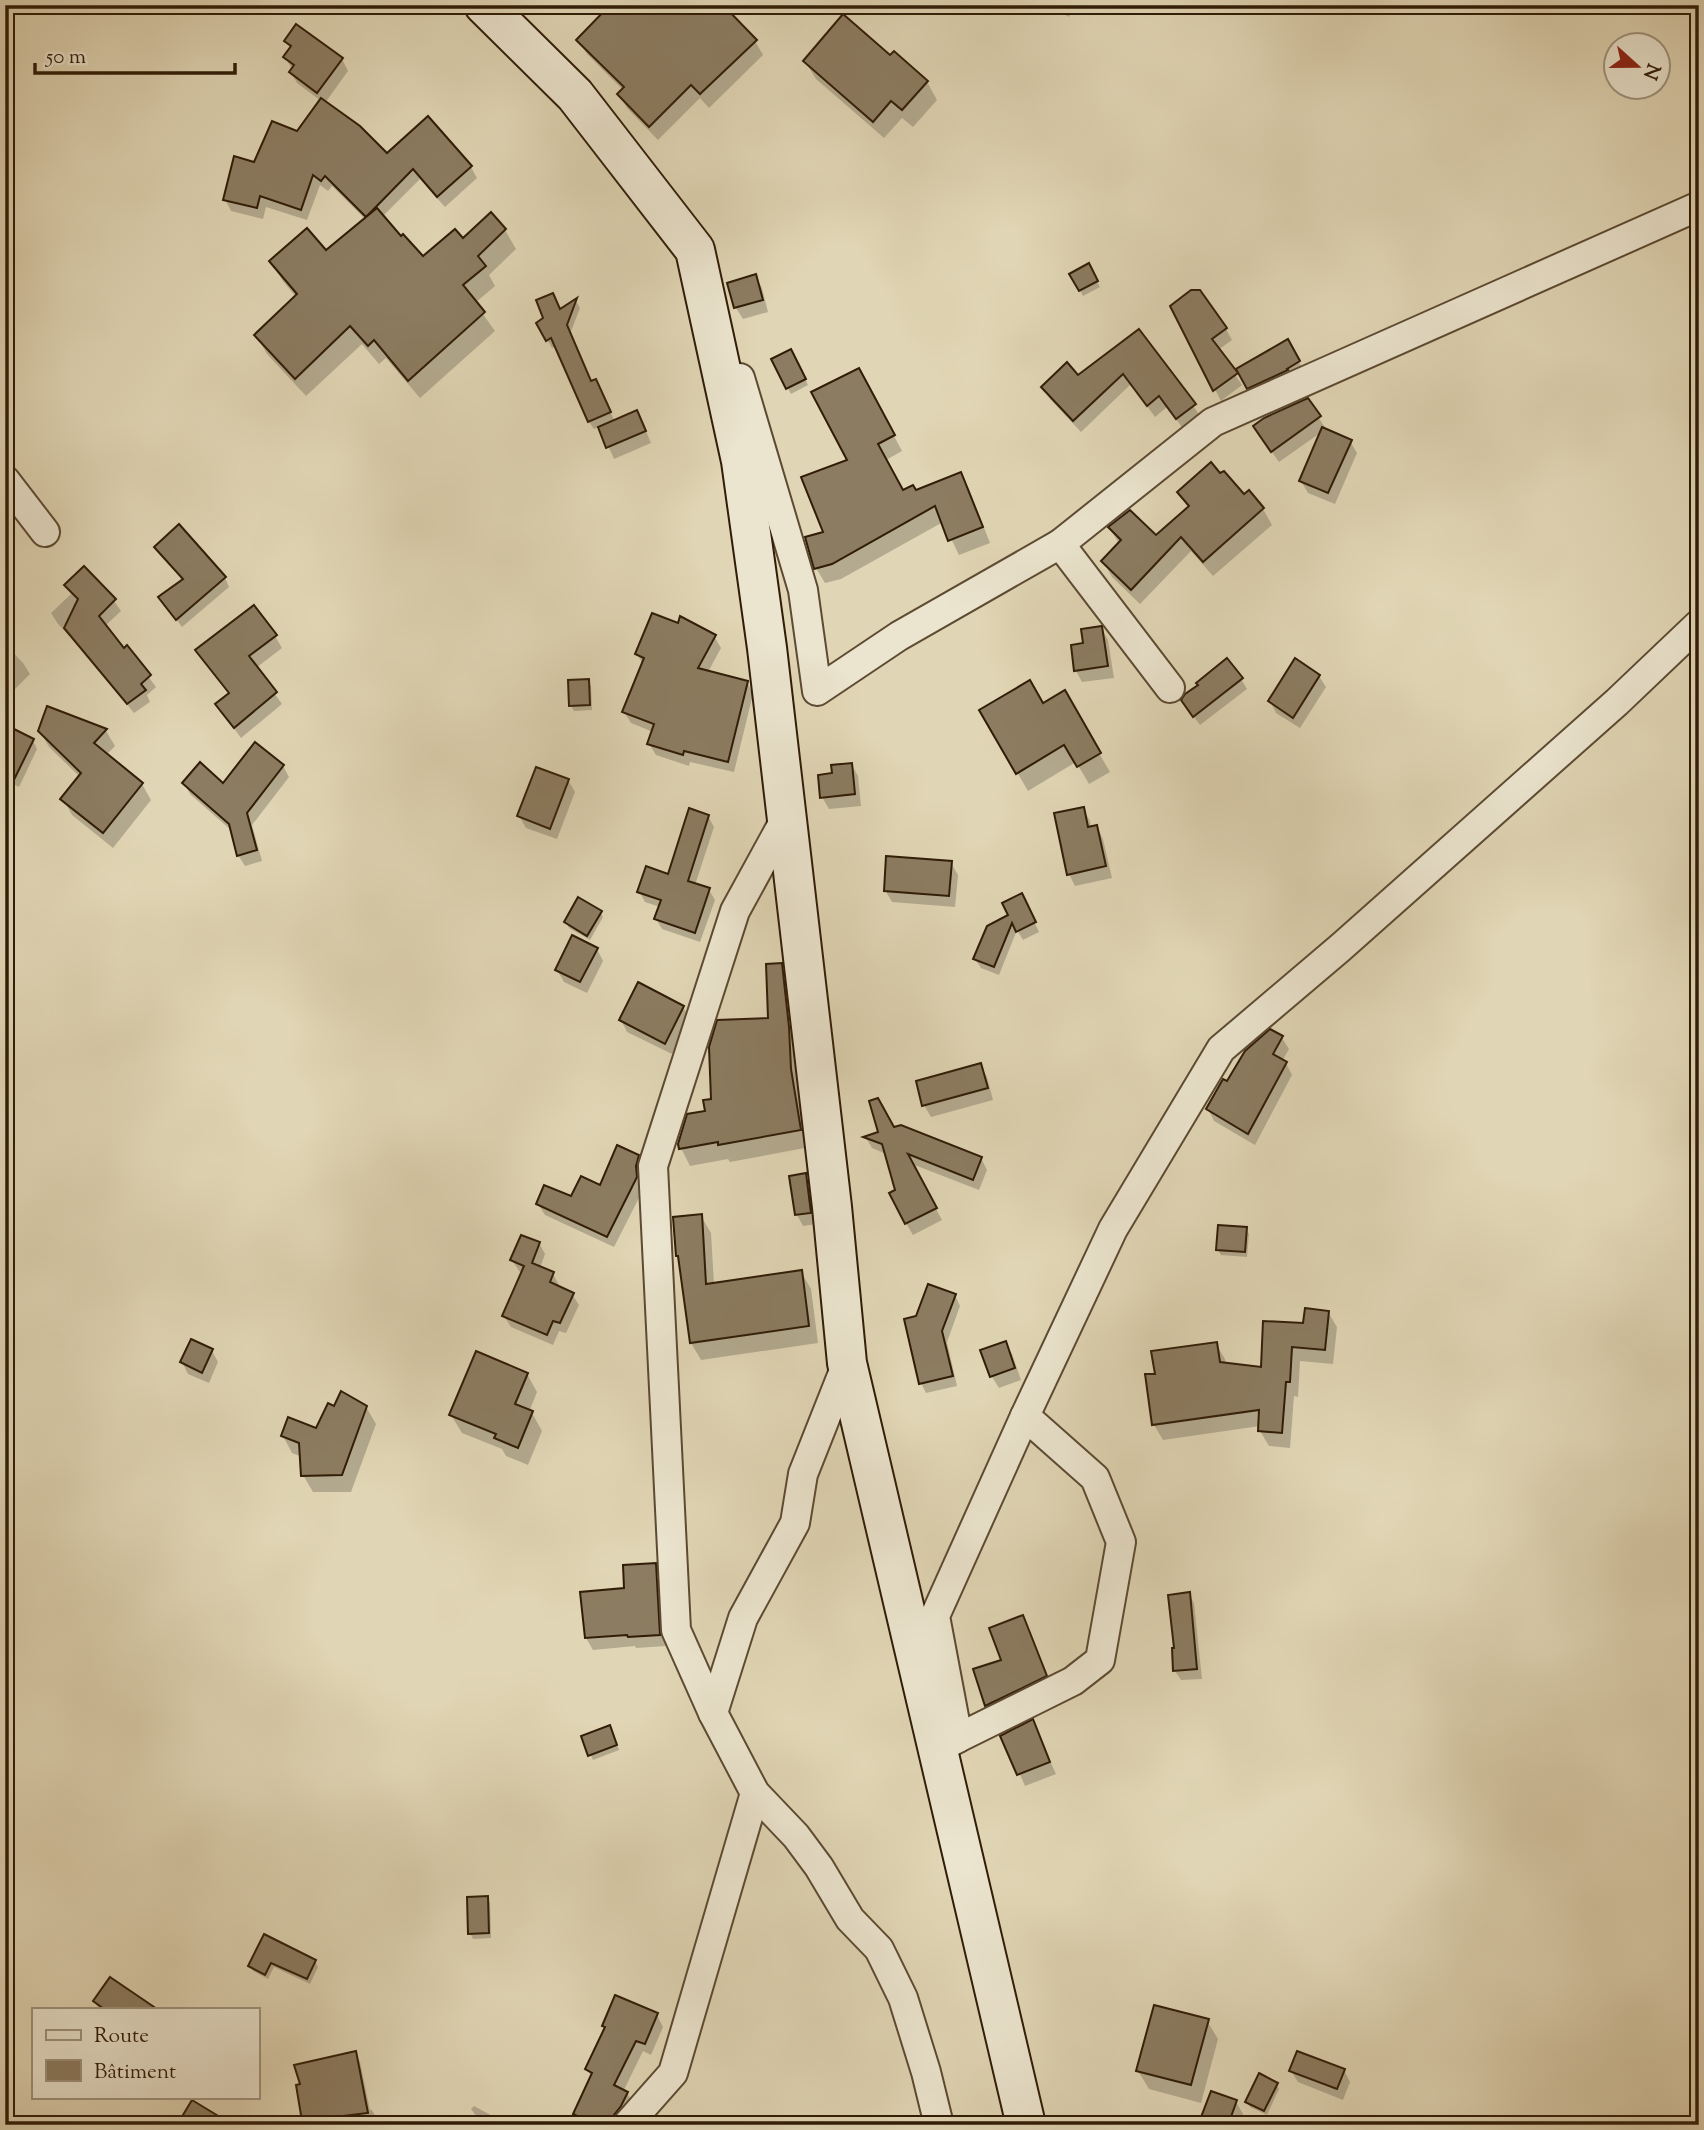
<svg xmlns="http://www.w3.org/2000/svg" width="1704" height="2130" viewBox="0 0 1704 2130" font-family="'Sorts Mill Goudy',serif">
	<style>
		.shadow { fill: #0003 }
		.building { fill: #8c7c61; stroke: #301c07; stroke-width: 2 }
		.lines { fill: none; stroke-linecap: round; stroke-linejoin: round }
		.street-casing { stroke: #5c4a32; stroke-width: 32 }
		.secondary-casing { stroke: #301c07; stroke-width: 42 }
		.street { stroke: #ebe4ce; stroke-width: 28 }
		.secondary { stroke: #ebe4ce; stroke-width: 38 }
	</style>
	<rect width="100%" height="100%" fill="#e0d5b4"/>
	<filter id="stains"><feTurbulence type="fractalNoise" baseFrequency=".00286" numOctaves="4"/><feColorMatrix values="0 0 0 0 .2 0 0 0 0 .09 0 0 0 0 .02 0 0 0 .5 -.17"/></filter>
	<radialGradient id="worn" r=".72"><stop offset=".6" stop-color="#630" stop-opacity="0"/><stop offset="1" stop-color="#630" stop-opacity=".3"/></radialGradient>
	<g class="shadow">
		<polygon points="1049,5 1075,5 1069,17"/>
		<polygon points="578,40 755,41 763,55 709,108 700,98 658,140 627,108 619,94 623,90 587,54"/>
		<polygon points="286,41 342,59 348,71 325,103 387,155 428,119 471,167 477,178 445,207 420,179 382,217 423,258 462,241 491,215 505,230 516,249 489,275 495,286 475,303 495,331 420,398 386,358 379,364 362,344 306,396 267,354 256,335 296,297 282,280 271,261 326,252 366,220 332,186 328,191 320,185 307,220 266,207 263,219 231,211 225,199 255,164 298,133 321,101 297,83 291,72 292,69 285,57 291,49"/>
		<polygon points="890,57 927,82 937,100 913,127 902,118 884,138 816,79 805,61"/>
		<polygon points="1088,266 1100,287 1083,296 1072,275"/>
		<polygon points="755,276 762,288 768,312 743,319 736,308 729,284"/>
		<polygon points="576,301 580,308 570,334 591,383 600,389 615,422 643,424 651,443 614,459 600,427 594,429 589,422 556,346 552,348 538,324"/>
		<polygon points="1172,307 1226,329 1232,340 1218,350 1242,385 1221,401"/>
		<polygon points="1139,332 1201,417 1184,430 1167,407 1155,417 1131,384 1081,432 1050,399 1043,387 1078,377"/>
		<polygon points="1287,341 1305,373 1255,399 1238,370"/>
		<polygon points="794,356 808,385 791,394 773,360"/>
		<polygon points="867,385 902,451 886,460 903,492 915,492 961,474 969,489 990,543 959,555 943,522 841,579 825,583 816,568 849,461"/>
		<polygon points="1307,400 1326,429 1350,441 1357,453 1335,504 1308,493 1301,481 1323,431 1279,462 1262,438"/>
		<polygon points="1179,493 1244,496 1249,493 1263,509 1272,525 1213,576 1191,551 1140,604 1112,577 1103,561 1119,544 1110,528 1156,537 1189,508"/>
		<polygon points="178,527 225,578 229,587 182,627 166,605 183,581 156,547"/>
		<polygon points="66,586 114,601 121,611 105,626 124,650 127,648 156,687 147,695 150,702 134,713 82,649 58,624 51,613 71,594"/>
		<polygon points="5,590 11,599 5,604"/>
		<polygon points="1101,628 1108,640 1114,678 1082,682 1076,671 1085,645"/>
		<polygon points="275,636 282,648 256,668 282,704 241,738 217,705 229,694 198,651"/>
		<polygon points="714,636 721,648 708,672 747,682 753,694 734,772 690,762 689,766 656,755 649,744 653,732 631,723 624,712 643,664 637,654"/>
		<polygon points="5,644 23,663 30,674 9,695 5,691"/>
		<polygon points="1319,676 1326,687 1300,728 1276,713 1270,701"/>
		<polygon points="1241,679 1247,689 1200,725 1189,710"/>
		<polygon points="588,681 591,686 592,710 574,711 571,706"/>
		<polygon points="1064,693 1110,772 1089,784 1076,762 1028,791 981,711 1043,705"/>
		<polygon points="48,709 106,731 115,746 106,755 142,784 151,800 113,848 72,815 63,799 80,777 49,747 40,731"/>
		<polygon points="33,741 37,749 19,787 5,780"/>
		<polygon points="852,765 858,776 861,806 829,809 822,797 834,775"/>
		<polygon points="283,766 289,777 252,825 262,861 245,866 238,855 232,831 190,794 184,783 223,785"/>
		<polygon points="568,780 575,792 557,839 526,828 519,816"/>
		<polygon points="1083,809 1090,821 1091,828 1097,827 1103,839 1112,878 1075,886 1069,874"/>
		<polygon points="708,816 714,827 695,885 709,890 715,900 700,942 662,929 656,919 660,907 645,902 639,891 669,876"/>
		<polygon points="951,863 958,875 955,907 892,902 885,890"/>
		<polygon points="1026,905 1039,932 1023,940 1017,930 999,975 981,968 975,959"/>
		<polygon points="600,912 603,917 590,940 569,928 566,922"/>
		<polygon points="597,949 603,961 587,993 564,982 557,970"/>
		<polygon points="781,965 791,982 810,1147 730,1162 728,1159 690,1166 679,1144 707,1113 713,1100 770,1019"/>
		<polygon points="683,1007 690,1019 672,1054 627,1032 621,1020"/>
		<polygon points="1282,1038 1289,1049 1282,1061 1286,1063 1292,1075 1255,1145 1214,1121 1208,1109 1228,1084"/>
		<polygon points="980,1065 987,1077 993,1100 931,1117 924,1105"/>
		<polygon points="894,1129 981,1158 987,1170 979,1190 912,1164 942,1220 913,1235 906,1223 886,1154 872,1148 866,1138"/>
		<polygon points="638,1156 645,1168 643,1190 614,1247 545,1215 538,1204 572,1198 601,1187"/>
		<polygon points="805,1175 812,1187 816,1224 803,1226 797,1215"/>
		<polygon points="701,1216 711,1233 714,1284 801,1272 811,1289 818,1343 701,1360 691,1343"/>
		<polygon points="1246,1229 1249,1234 1247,1257 1221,1255 1218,1250"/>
		<polygon points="539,1243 545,1254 540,1268 553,1274 559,1285 558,1288 572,1294 579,1305 566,1333 559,1331 553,1345 511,1327 504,1316 523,1273 519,1271 512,1260"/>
		<polygon points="955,1295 960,1306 947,1342 957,1386 926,1393 921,1383 917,1318"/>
		<polygon points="1328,1312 1337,1327 1333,1364 1300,1361 1298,1397 1294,1396 1290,1448 1269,1446 1260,1431 1260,1426 1163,1440 1154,1425 1157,1375 1216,1344 1225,1359 1226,1365 1262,1368 1305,1325"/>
		<polygon points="1005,1343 1012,1354 1021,1380 999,1388 992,1377 982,1351"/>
		<polygon points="212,1351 218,1362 209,1383 188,1374 182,1362"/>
		<polygon points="527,1374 537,1392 529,1412 532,1413 542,1431 528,1465 506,1456 502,1449 462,1433 451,1415"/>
		<polygon points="366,1407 376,1424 351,1492 313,1492 303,1475 302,1457 292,1453 283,1436 317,1430 335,1408"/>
		<polygon points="655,1565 662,1576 666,1646 636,1648 635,1646 593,1650 586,1638 626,1590"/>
		<polygon points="1189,1594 1194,1603 1202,1679 1181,1680 1175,1671"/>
		<polygon points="1022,1617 1028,1627 1051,1686 993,1715 987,1705 975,1670 1003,1661"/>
		<polygon points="1032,1722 1056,1774 1025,1786 1003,1736"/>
		<polygon points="612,1732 619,1750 593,1760 583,1737"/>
		<polygon points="487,1898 490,1903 491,1938 473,1939 470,1933"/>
		<polygon points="265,1936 315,1961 318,1967 310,1984 274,1967 268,1979 253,1971 250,1966"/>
		<polygon points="140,2000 146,2009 99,2009 95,2002"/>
		<polygon points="657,2015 663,2027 651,2055 643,2051 623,2092 627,2093 634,2105 622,2125 581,2125 575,2114 592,2078 587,2069 606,2029 604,2026"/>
		<polygon points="1207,2021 1218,2039 1201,2103 1149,2089 1138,2071"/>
		<polygon points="355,2053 360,2062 370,2110 372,2110 377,2119 378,2125 307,2125 304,2120"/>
		<polygon points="1344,2070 1350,2082 1343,2100 1298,2082 1291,2071"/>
		<polygon points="1276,2084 1279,2089 1267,2115 1250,2107 1247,2102"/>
		<polygon points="1236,2102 1243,2114 1238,2125 1202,2125"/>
		<polygon points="474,2106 509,2125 483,2125 471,2109"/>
		<polygon points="161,2120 173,2125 159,2125"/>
	</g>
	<g class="building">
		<polygon points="610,5 723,5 757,40 700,94 691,85 649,127 617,94 624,87 576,40"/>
		<polygon points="843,14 890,55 894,51 928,81 902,110 891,101 873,122 803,61"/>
		<polygon points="296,24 343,58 317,93 289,72 294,65 283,57 291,46 284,41"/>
		<polygon points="321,98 360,126 387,153 428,116 472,166 437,197 413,169 366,217 325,176 321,181 313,175 301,210 260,196 257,208 223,200 234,156 254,162 272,121 297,131"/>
		<polygon points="377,208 401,236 403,234 423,256 455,229 463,238 491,212 506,229 478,256 486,266 463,285 485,312 408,381 374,340 368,346 350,326 295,379 254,335 297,294 269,261 307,228 326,250"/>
		<polygon points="1089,263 1098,281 1079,291 1069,274"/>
		<polygon points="756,274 763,300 734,308 727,283"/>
		<polygon points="1191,290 1200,290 1227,328 1212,339 1238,373 1213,391 1170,306"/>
		<polygon points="553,293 560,309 577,298 567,325 591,381 596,379 611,412 588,422 551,338 546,341 536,323 543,318 536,300"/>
		<polygon points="1139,329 1196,404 1176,419 1159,396 1147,406 1123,374 1073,421 1041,387 1067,362 1078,375"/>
		<polygon points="1288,339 1300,361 1287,369 1288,370 1247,389 1236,369"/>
		<polygon points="791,349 806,379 786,389 771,359"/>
		<polygon points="859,368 895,435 878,444 903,490 913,485 916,490 961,472 983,527 948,541 935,506 832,564 814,569 805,537 823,532 801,477 847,460 811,392"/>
		<polygon points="1308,398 1321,416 1271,452 1253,426 1264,418"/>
		<polygon points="637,410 646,431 606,448 598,427"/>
		<polygon points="1322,427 1352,440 1328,493 1299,481"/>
		<polygon points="1211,462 1220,473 1224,471 1244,494 1249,490 1264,508 1203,562 1181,537 1131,590 1101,561 1121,540 1108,527 1130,510 1156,535 1189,506 1177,492"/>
		<polygon points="179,524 226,577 176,620 158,597 183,579 154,547"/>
		<polygon points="84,566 116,599 99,616 124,648 127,645 151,675 141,684 146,690 127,704 64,628 78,599 64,585"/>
		<polygon points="254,605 277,635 249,656 277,692 234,728 215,704 229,693 195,650"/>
		<polygon points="652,613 678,623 680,616 716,635 698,668 748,681 728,762 684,751 683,755 647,744 654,724 622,712 644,658 635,654"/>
		<polygon points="1102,626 1108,666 1074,671 1071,645 1083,643 1081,629"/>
		<polygon points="1227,658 1243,678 1193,717 1181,700 1185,694 1198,685 1196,683"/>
		<polygon points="1295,658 1320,675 1293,718 1268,701"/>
		<polygon points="589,679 590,705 569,706 568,680"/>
		<polygon points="1030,680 1043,703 1065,690 1101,753 1077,767 1064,745 1016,774 979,710"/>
		<polygon points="47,706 107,729 94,743 143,783 103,833 60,799 81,773 38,731"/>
		<polygon points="14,729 34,739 5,798 5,747"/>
		<polygon points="255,742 284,765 247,813 257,850 237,856 229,824 182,783 200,762 223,783"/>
		<polygon points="852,763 855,794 820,798 818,775 832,773 831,765"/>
		<polygon points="536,767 569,779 550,829 517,816"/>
		<polygon points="1084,807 1088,827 1097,825 1106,866 1067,875 1054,813"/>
		<polygon points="689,808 709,815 688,881 710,888 695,933 654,919 661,900 637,892 646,866 668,874"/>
		<polygon points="886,856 952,861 949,896 884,891"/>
		<polygon points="1022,893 1036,922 1016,932 1012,923 994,967 973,959 987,926 1008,915 1002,903"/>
		<polygon points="578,897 602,911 587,936 564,922"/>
		<polygon points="572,935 598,948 580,982 555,970"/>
		<polygon points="782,963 789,1027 791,1069 801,1130 718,1145 718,1142 679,1149 678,1144 687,1114 705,1111 703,1100 711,1099 709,1047 717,1020 768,1018 766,964"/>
		<polygon points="638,982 684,1006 665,1044 619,1020"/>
		<polygon points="1270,1029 1283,1036 1273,1054 1287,1062 1248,1134 1206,1109 1223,1079 1227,1081 1245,1051"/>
		<polygon points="981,1063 988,1088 922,1106 916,1081"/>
		<polygon points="878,1098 894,1127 901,1125 982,1157 973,1180 908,1154 937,1208 905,1224 889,1193 895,1190 882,1144 863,1137 878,1132 869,1101"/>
		<polygon points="617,1145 639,1155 636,1166 637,1177 607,1237 536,1204 544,1185 571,1196 581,1176 600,1185"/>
		<polygon points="806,1173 811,1213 795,1215 789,1176"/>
		<polygon points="702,1214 706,1284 802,1270 809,1326 690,1343 678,1256 676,1256 673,1217"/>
		<polygon points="1218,1225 1247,1227 1245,1252 1216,1250"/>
		<polygon points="521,1235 540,1242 532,1263 554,1272 550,1282 574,1293 560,1323 553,1321 547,1335 502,1316 524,1266 510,1260"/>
		<polygon points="928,1284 956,1294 942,1331 953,1376 919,1384 904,1319 916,1316"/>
		<polygon points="1305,1308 1329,1311 1325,1350 1292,1347 1290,1382 1286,1382 1282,1433 1258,1431 1259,1410 1152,1425 1145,1374 1155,1374 1151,1351 1217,1342 1220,1362 1261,1367 1263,1321 1303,1323"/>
		<polygon points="191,1339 213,1349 202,1373 180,1362"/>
		<polygon points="1006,1341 1015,1368 990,1377 980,1350"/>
		<polygon points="476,1351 528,1373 515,1404 533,1411 518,1448 494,1438 496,1434 449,1415"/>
		<polygon points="341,1391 367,1406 342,1475 301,1476 299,1443 281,1436 288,1417 316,1428 328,1403 334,1406"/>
		<polygon points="656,1563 660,1635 628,1637 627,1635 585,1638 580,1592 624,1588 623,1565"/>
		<polygon points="1190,1592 1197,1669 1173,1671 1172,1648 1174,1648 1168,1595"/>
		<polygon points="1023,1615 1047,1676 985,1706 973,1669 1001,1660 989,1628"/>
		<polygon points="1033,1719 1050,1762 1017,1775 1000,1736"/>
		<polygon points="610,1725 617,1745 588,1756 581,1736"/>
		<polygon points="488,1896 489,1933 468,1934 467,1897"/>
		<polygon points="264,1934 316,1960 307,1979 271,1963 265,1975 248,1966"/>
		<polygon points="110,1977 157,2009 104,2009 93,2001"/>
		<polygon points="615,1995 658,2013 645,2044 636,2041 614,2085 628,2092 621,2106 614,2115 611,2125 596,2125 573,2114 592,2073 585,2069 605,2027 602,2026"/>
		<polygon points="1154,2005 1209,2019 1191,2085 1136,2071"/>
		<polygon points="356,2051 368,2113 302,2121 296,2085 300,2084 294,2065"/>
		<polygon points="1297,2051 1345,2069 1337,2089 1289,2071"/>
		<polygon points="1259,2073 1278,2083 1264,2111 1245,2102"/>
		<polygon points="1211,2091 1237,2100 1228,2125 1198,2125"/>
		<polygon points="192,2100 233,2125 177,2125"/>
	</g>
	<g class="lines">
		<defs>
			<g id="street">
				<polyline points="740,378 803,590 817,691 899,636 1060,544 1213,422 1699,206"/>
				<polyline points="5,480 45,532"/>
				<polyline points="1060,544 1170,688"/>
				<polyline points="787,816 735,911 653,1166 676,1630 713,1713 755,1793 796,1836 819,1867 850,1919 879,1949 903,1998 926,2072 939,2125"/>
				<polyline points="713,1713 743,1618 795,1523 803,1474 847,1363"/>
				<polyline points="958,1738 1073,1681 1100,1660 1121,1542 1095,1478 1025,1416"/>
				<polyline points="937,1749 958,1738 935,1616 1025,1416 1113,1229 1221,1049 1340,948 1617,702 1699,624"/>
				<polyline points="627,2125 673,2073 755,1793"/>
			</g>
			<polyline id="secondary" points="484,5 575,95 695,250 741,461 767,648 832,1207 847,1363 1026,2125"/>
		</defs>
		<use href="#street" class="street-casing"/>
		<use href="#secondary" class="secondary-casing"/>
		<use href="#street" class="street"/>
		<use href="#secondary" class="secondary"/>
	</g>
	<rect width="1704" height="2130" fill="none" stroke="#e0d5b4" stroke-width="28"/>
	<rect x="7" y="7" width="1690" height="2116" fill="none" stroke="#301c07" stroke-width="3.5"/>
	<rect x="14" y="14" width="1676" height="2102" fill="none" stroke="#301c07" stroke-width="2"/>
	<rect x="32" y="2008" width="228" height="91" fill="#ebe4ce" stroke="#a0947e" stroke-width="2"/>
	<rect x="46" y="2030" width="35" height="10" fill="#ebe4ce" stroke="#a0947e" stroke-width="2"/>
	<text x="94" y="2042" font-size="21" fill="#301c07">Route</text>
	<rect x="46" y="2060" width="35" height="21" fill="#8c7c61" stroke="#a0947e" stroke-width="2"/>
	<text x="94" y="2078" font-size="21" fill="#301c07">Bâtiment</text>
	<g transform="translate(1637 66) rotate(111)"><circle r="33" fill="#ebe4ce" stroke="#a0947e" stroke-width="2"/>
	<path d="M0-5L12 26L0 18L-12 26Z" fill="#8f2418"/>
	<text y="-10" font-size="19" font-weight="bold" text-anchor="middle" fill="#301c07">N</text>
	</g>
	<path d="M35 63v10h200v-10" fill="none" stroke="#301c07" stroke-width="3.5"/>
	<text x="46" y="63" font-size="21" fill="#301c07" stroke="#ebe4ce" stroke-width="5" paint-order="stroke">50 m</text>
	<rect width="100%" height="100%" filter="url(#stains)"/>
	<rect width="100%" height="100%" fill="url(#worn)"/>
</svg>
